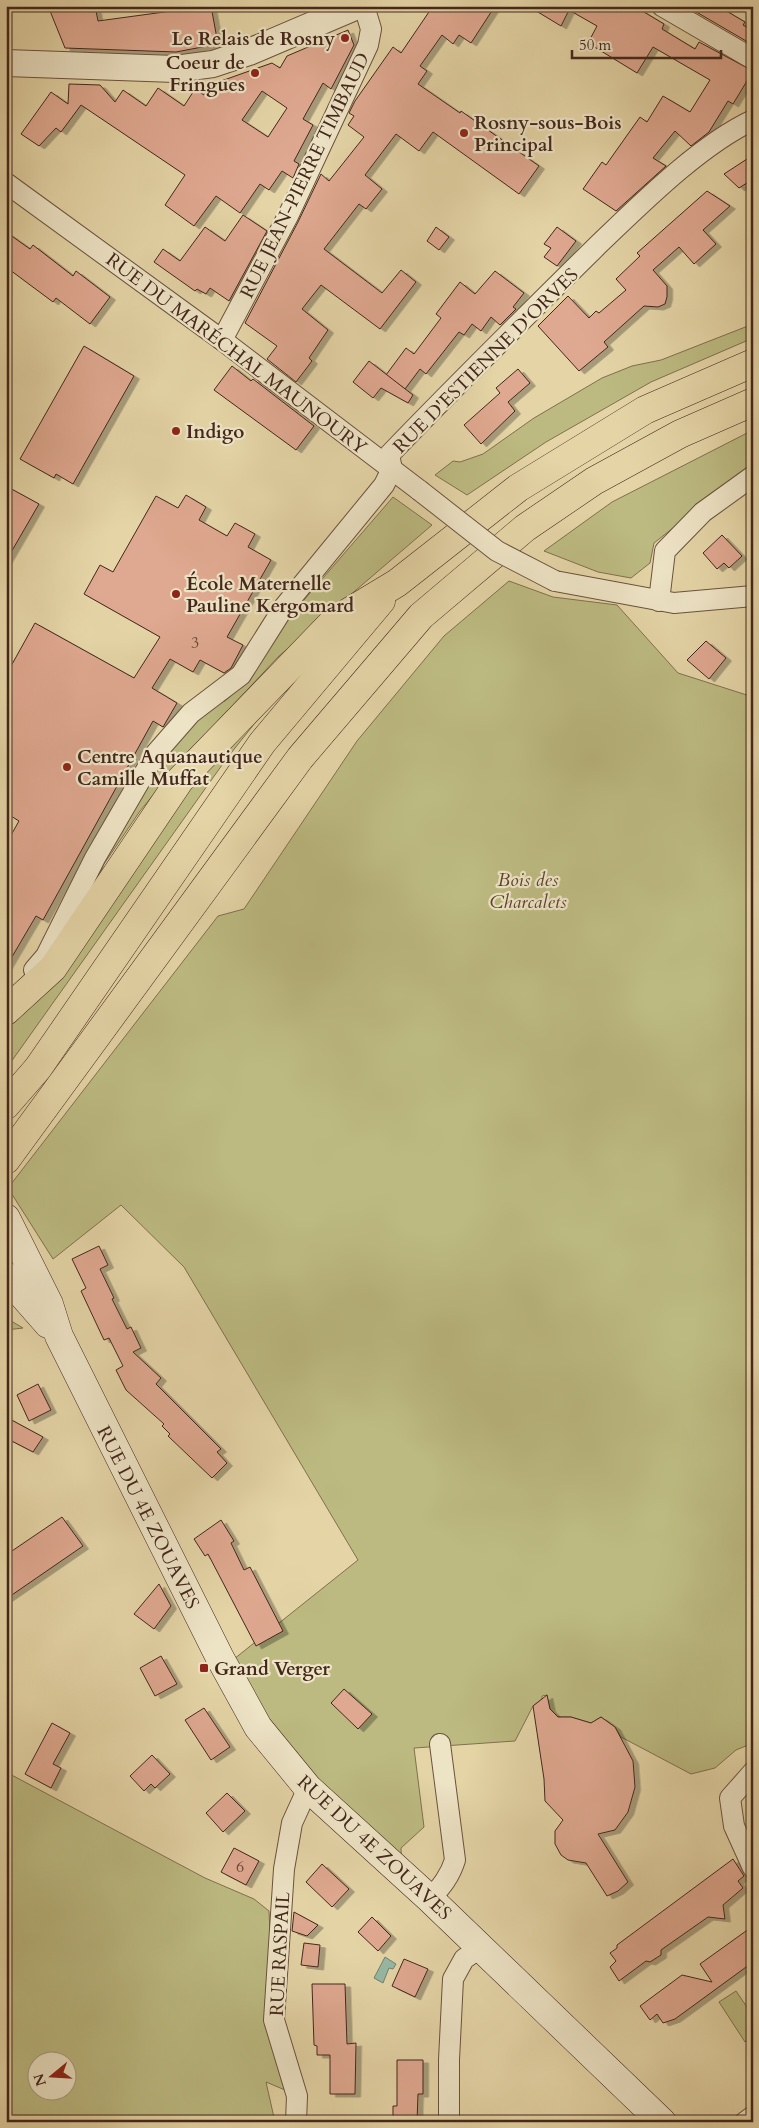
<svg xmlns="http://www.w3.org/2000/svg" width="759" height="2128" viewBox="0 0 759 2128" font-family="Cardo,serif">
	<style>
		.green { fill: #bcba81; stroke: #80704e; fill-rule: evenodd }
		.water { fill: #96b8a4; stroke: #757e6e }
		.building { fill: #dfa890; stroke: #43271c; fill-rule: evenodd; filter: url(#shadow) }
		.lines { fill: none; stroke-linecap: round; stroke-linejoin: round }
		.minor-casing { stroke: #6b523e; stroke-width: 22 }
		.tertiary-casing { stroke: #6b523e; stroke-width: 28 }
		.secondary-casing { stroke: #43271c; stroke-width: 29 }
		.motorway-casing { stroke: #43271c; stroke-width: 29 }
		.minor { stroke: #ede3c5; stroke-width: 20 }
		.tertiary { stroke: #ede3c5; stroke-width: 26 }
		.secondary { stroke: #ede3c5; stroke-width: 28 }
		.motorway { stroke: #e4d4a6; stroke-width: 28 }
		.minor-bridge-casing { stroke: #6b523e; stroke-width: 22; stroke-linecap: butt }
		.minor-bridge { stroke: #ede3c5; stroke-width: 20 }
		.poi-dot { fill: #8f2418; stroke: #ede3c5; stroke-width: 2 }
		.labels { text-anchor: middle; stroke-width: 4.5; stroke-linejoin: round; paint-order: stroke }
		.number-label { font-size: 16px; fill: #6a4739 }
		.poi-label { font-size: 19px; font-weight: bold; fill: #43271c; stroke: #ede3c5; text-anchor: start }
		.street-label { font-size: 19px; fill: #43271c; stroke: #ede3c5 }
		.park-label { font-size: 19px; font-style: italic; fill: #5b4430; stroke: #ede3c5 }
	</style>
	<defs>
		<filter id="shadow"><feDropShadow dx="5.5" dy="3" stdDeviation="0" flood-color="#0004"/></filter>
	</defs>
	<rect width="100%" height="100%" fill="#e4d4a6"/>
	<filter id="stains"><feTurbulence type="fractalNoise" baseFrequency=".004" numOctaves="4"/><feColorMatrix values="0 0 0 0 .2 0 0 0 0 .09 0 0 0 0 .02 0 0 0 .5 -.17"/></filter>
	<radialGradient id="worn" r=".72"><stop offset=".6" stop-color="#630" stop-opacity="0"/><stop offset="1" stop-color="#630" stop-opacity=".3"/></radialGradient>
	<g class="green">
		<polygon points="753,324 753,338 651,382 546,442 467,495 435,475 453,461 460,462 483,454 534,418 602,378 632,366 661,360"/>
		<polygon points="753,430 753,465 654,543 650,563 631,578 598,572 544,551 612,502"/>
		<polygon points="393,497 432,525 279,656 187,754 140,811 104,864 81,918 101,859 160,762 207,707 225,701 252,677 285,622"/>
		<polygon points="509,581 553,597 617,605 678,673 753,697 753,1743 736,1750 715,1768 691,1774 621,1737 615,1727 601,1717 591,1723 571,1717 558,1717 550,1709 547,1695 542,1696 542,1699 533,1706 515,1741 414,1748 424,1827 401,1848 402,1874 308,1788 224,1667 358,1560 184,1267 121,1205 53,1259 8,1188 218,916 244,909 357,741 444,636"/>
		<polygon points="259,718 227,758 6,1069 6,1022 189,783"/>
		<polygon points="6,1318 23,1328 6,1330"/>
		<path d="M6 1772 205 1878 254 1899 269 1911 274 2020 285 2090 266 2082 275 2122H6ZM38 2060H68V2090H38Z"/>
		<polygon points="736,1991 753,2016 753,2036 745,2042 719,2002"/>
	</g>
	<polygon class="water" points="385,1957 396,1964 393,1969 389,1968 383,1983 374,1978"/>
	<g class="building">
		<polygon points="48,6 95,6 98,21 179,10 179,6 211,6 218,44 176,52 65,48"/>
		<polygon points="433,6 495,6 471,43 459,35 453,44 442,35 420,66 427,71 418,84 460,113 461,111 539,166 519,194 433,132 419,151 396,134 365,175 382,189 366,209 359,204 324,249 382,293 401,270 416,282 380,329 321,285 302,309 328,330 309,358 312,361 296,382 267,359 277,346 245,323 298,222 321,174 329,181 364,137 348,125 354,116 349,113 355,101 393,47 401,53"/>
		<polygon points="528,6 634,6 664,24 662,29 695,49 699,42 753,71 733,104 728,101 709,132 691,146 675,131 653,158 666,166 616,211 583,189 602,162 606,165 640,117 647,122 663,96 690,112 710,80 653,47 637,73 588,43 597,26 569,10 561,26"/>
		<polygon points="686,6 718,6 745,22 743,25 753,31 753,45"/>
		<path d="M348 30 354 45 331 89 323 83 303 119 313 125 294 161 299 164 293 178 282 171 269 190 260 184 240 213 216 196 194 226 165 205 185 175 81 105 61 132 56 128 39 146 21 134 51 92 68 104 69 84 100 85 115 102 123 90 146 106 158 88 184 106 195 89 204 95 210 85 238 75 272 63 280 68 287 56ZM262 91 287 108 268 137 242 120Z"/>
		<polygon points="747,159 753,168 753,179 739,188 724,174"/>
		<polygon points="707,191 730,206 703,230 716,244 694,264 679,247 653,270 667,286 667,297 665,304 658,307 644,306 604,342 608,347 579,371 538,326 568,296 589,318 596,311 599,313 626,290 616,279 640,256 637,253"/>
		<polygon points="243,215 267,231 229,301 210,288 206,294 197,289 195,291 154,262 163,249 180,261 205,227 225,241"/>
		<polygon points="436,227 449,237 439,250 427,241"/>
		<polygon points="557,227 576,241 557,266 544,257 551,248 544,244"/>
		<polygon points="6,232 30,249 33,245 73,276 76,271 110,297 90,324 56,298 53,302 6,267"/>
		<polygon points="495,271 524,293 513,307 516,309 500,325 491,317 481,331 472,324 464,335 459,332 426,374 420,369 405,389 386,375 406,348 414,354 441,318 436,314 460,282 475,294"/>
		<polygon points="84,346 134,376 73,484 56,474 54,478 20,459"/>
		<polygon points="369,361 413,395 408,403 381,388 373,398 353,382"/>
		<polygon points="232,366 251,381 253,379 314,426 296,450 214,390"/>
		<polygon points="518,369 530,383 508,402 515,411 481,444 464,425 500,393 496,388"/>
		<polygon points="6,486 39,504 6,561"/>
		<polygon points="186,495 206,507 199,520 227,536 235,523 255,534 248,547 271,560 227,637 243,645 231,668 224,673 200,660 193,672 170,659 152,688 177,703 163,727 153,721 43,920 36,916 6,967 6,844 19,821 6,813 6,675 35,623 134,678 160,637 84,594 100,565 113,572 156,496 178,508"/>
		<polygon points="722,535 742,556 729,568 724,563 717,569 703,553"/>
		<polygon points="706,641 726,658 709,679 687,660"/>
		<polygon points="99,1246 108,1265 100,1269 114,1298 112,1299 127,1329 131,1327 141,1348 133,1352 161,1378 156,1384 221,1449 217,1452 227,1463 212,1478 168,1436 170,1434 162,1426 164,1424 126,1390 116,1370 123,1366 109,1338 104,1340 81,1291 86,1288 72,1259"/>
		<polygon points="38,1384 51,1410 29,1421 17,1395"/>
		<polygon points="6,1417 43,1437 33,1452 6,1438"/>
		<polygon points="62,1517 83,1546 6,1599 6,1555"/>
		<polygon points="221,1520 234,1541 231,1543 244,1570 250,1567 283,1631 256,1646 208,1554 205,1556 194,1539"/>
		<polygon points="159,1584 171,1606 154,1629 134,1614"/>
		<polygon points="161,1656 177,1684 155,1696 140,1668"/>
		<polygon points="344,1689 372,1714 358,1729 331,1703"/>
		<polygon points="547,1695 550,1709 558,1717 571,1717 591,1723 601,1717 615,1727 633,1761 635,1787 628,1812 615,1830 598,1834 628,1882 618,1891 607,1896 586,1863 568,1860 561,1855 555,1844 555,1831 563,1820 545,1801 544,1779 533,1706"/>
		<polygon points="204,1708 230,1747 211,1760 185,1720"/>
		<polygon points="52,1723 70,1733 53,1764 61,1768 51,1788 25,1774"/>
		<polygon points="152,1755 170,1774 155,1788 151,1784 144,1791 130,1776"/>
		<polygon points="227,1793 245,1811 223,1832 206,1813"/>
		<polygon points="234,1848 259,1861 246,1885 221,1872"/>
		<polygon points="733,1859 744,1876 738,1881 743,1888 723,1905 725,1919 708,1917 661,1950 661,1955 650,1962 646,1961 619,1981 610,1967 616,1961 610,1953 617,1948 617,1945"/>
		<polygon points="322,1864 349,1889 332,1907 306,1882"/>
		<polygon points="294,1912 318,1925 307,1936 292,1931"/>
		<polygon points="372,1917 391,1936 378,1951 358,1932"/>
		<polygon points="753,1926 753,1962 675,2019 663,2023 657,2014 650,2020 640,2006 682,1975 712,1982 700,1964"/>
		<polygon points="304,1943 320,1945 318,1967 301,1965"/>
		<polygon points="404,1959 428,1969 415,1997 392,1986"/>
		<polygon points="312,1984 345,1984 347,2044 356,2043 355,2094 330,2094 330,2055 317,2055 317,2046 314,2045"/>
		<polygon points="397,2060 423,2060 423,2094 418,2094 417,2122 393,2122 393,2106 397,2106"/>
	</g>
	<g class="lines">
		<defs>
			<g id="minor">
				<polyline points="662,6 753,59"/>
				<polyline points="6,183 222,340 419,490"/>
				<polyline points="222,340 288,216 368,45 371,29 364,6"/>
				<polyline points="555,581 674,603 753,596"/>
				<polyline points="659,601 665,551 703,512 753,476"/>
				<path d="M34 970 46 956 95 858 156 753 191 713 241 675 284 607 384 485 392 469 389 455C458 383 529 313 600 243 643 202 700 145 753 120"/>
				<polyline points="753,1772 730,1798 734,1826 753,1868"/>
				<path d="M430 1899C442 1886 450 1876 455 1860L440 1744"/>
				<polyline points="296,2122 297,2096 274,2020 284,1869 292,1823 308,1788"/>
				<polyline points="449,2122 449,2060 453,1979 464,1959 481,1947"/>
				<polyline points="745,2122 753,2116"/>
			</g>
			<polyline id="tertiary" points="6,63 175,69 213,64 249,52 357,6"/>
			<g id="secondary">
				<polyline points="6,1218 49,1304 59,1336 220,1658 258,1727 308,1788 430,1899 662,2122"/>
				<polyline points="6,1276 48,1324"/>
			</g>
			<g id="motorway">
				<polyline points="6,1011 53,968 180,780 334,621 397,583 518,488 645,410 753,363"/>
				<polyline points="6,1105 38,1068 262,743 381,601"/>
				<polyline points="6,1160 300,758 421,616 525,528 594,481 680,434 753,402"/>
			</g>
		</defs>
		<use href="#minor" class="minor-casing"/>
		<use href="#tertiary" class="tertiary-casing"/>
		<use href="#secondary" class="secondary-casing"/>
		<use href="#motorway" class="motorway-casing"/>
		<use href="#minor" class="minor"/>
		<use href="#tertiary" class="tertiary"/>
		<use href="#secondary" class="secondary"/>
		<use href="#motorway" class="motorway"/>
		<defs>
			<polyline id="minor-bridge" points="419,490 497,551 555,581"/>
		</defs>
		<use href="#minor-bridge" class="minor-bridge-casing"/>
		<use href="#minor-bridge" class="minor-bridge"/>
	</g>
	<g class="poi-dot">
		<circle cx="345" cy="38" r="5"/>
		<circle cx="255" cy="73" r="5"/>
		<circle cx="464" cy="133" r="5"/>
		<circle cx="176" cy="431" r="5"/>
		<circle cx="176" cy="594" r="5"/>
		<circle cx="67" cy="767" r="5"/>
		<rect x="199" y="1663" width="10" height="10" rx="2.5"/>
	</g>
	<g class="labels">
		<g class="number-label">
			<text x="195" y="648">3</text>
			<text x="240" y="1872">6</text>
		</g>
		<g class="poi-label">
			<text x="335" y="45" text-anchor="end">Le Relais de Rosny</text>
			<text x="245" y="69" text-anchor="end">Coeur de<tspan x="245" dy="22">Fringues</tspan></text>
			<text x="474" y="129">Rosny-sous-Bois<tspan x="474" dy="22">Principal</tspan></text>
			<text x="186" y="438">Indigo</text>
			<text x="186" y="590">École Maternelle<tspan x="186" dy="22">Pauline Kergomard</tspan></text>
			<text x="77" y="763">Centre Aquanautique<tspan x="77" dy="22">Camille Muffat</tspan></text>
			<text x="214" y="1675">Grand Verger</text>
		</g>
		<g class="street-label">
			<text transform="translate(304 175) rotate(-64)" y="7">RUE JEAN-PIERRE TIMBAUD</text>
			<text transform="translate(237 353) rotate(37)" y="7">RUE DU MARÉCHAL MAUNOURY</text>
			<text transform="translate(485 360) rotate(-45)" y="7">RUE D'ESTIENNE D'ORVES</text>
			<text transform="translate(149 1517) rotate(63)" y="7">RUE DU 4E ZOUAVES</text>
			<text transform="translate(375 1847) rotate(43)" y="7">RUE DU 4E ZOUAVES</text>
			<text transform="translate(279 1954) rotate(-87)" y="7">RUE RASPAIL</text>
		</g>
		<g class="park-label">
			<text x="528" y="886">Bois des<tspan x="528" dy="22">Charcalets</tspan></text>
		</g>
	</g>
	<rect width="759" height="2128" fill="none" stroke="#e4d4a6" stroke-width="25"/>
	<rect x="8" y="8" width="744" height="2113" fill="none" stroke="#43271c" stroke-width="2.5"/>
	<rect x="12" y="12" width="734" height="2103" fill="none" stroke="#43271c"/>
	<g transform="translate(52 2076) rotate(252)"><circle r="24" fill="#ede3c5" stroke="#a99881"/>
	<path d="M0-4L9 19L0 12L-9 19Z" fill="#8f2418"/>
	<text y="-8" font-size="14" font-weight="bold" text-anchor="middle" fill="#43271c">N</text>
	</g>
	<path d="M572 50v8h149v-8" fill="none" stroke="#43271c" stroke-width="2.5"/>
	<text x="579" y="50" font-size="15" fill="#43271c" stroke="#ede3c5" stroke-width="4" paint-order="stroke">50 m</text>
	<rect width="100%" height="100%" filter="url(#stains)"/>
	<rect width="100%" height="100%" fill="url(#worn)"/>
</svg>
